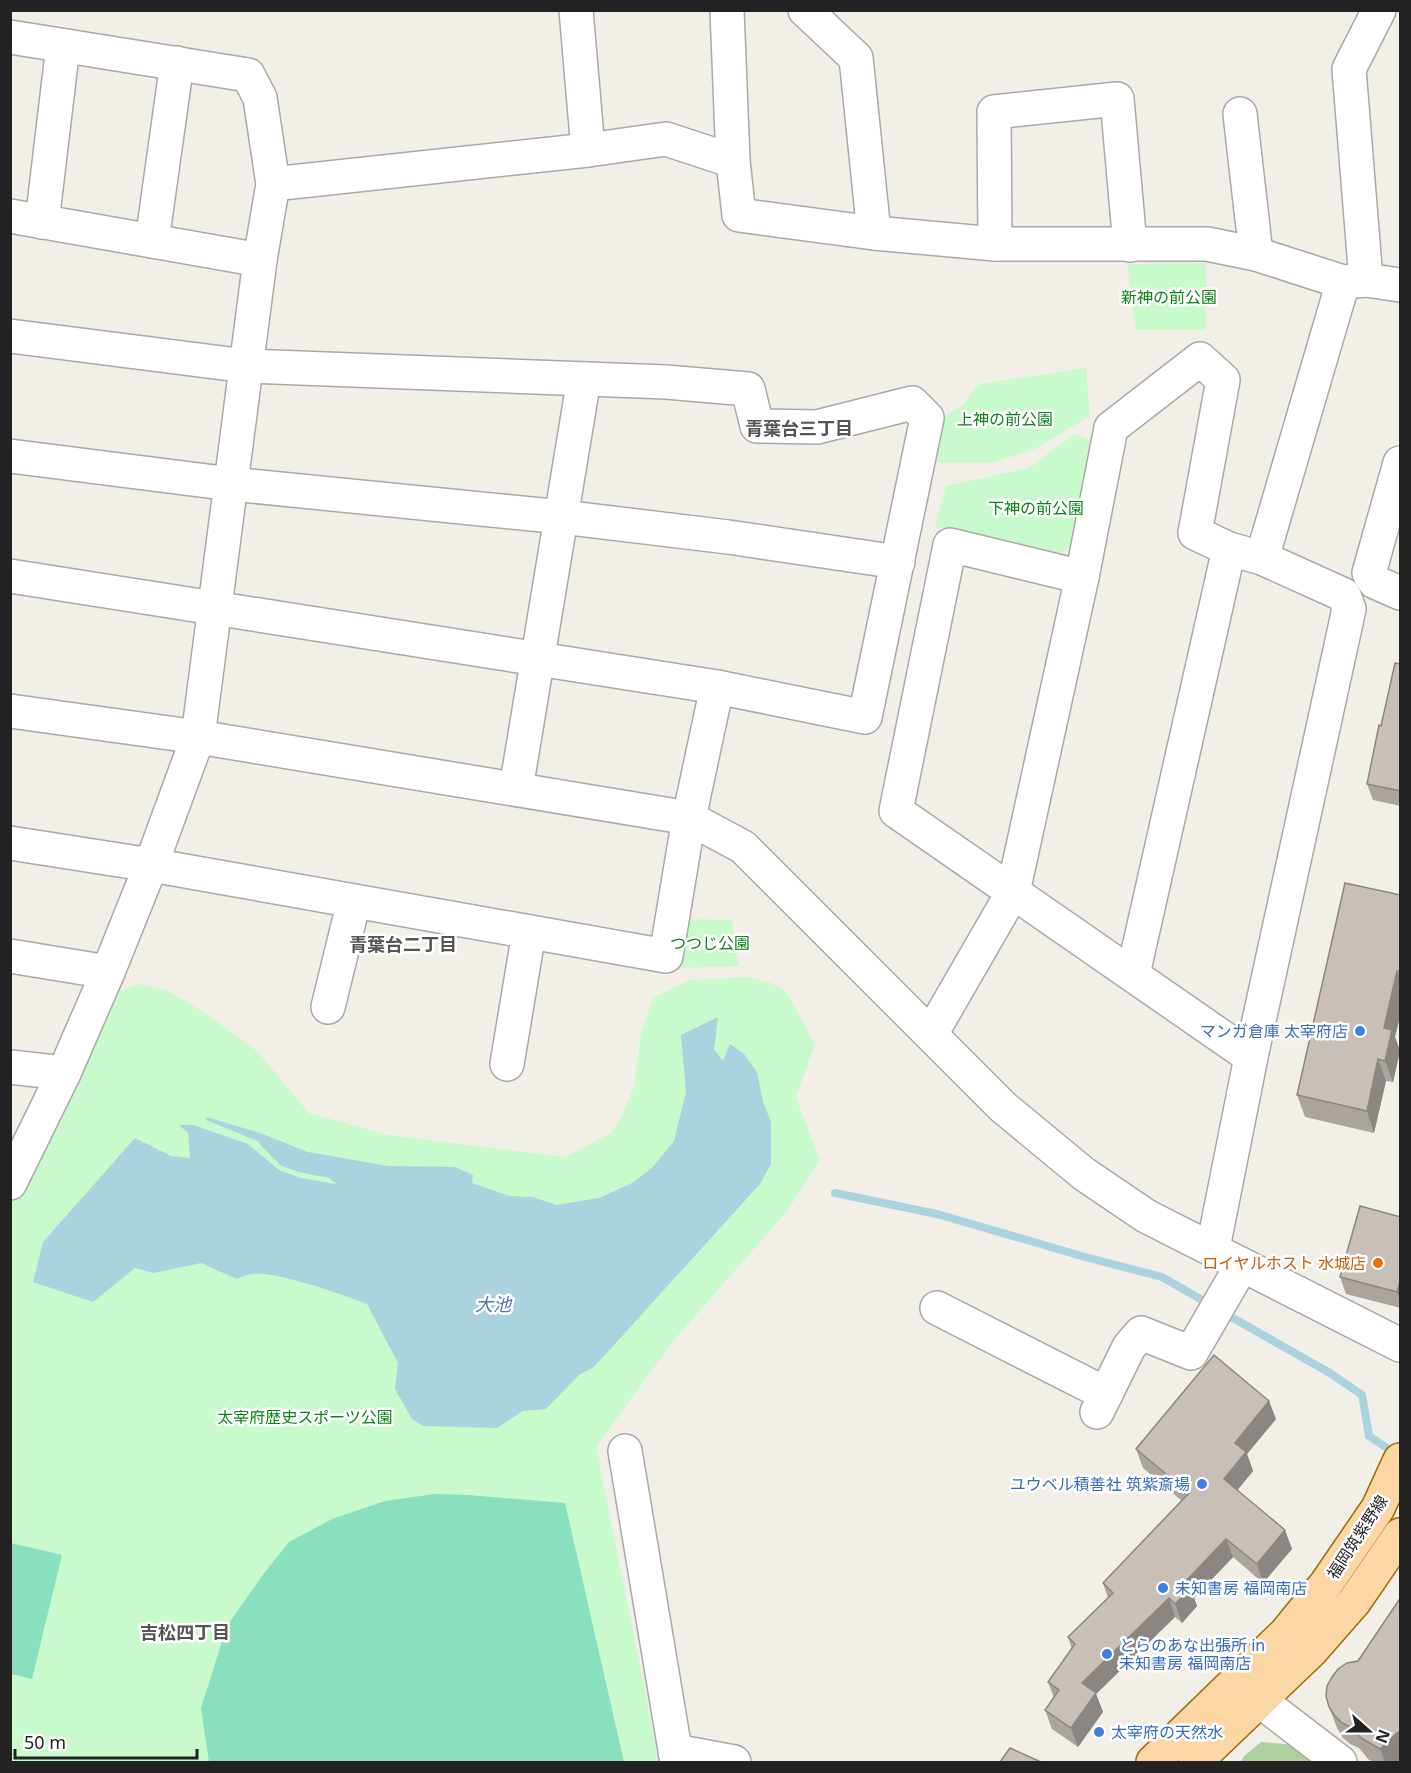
<svg xmlns="http://www.w3.org/2000/svg" width="1411" height="1773" viewBox="0 0 1411 1773" font-family="'Noto Sans','Noto Sans JP',sans-serif">
	<style>
		.forest { fill: #add19e }
		.park { fill: #c8facc }
		.pitch { fill: #88e0be }
		.water { fill: #aad3df }
		.lines { fill: none; stroke-linecap: round; stroke-linejoin: round }
		.stream { stroke: #aad3df; stroke-width: 8 }
		.minor-casing { stroke: #a9a9a9; stroke-width: 36 }
		.major-casing { stroke: #a06b00; stroke-width: 36 }
		.minor { stroke: #fff; stroke-width: 33 }
		.major { stroke: #fcd6a4; stroke-width: 33 }
		.wall { fill: #aba49e }
		.shaded-wall { fill: #8b8681 }
		.building { fill: #c7bfb8; stroke: #8b8681; stroke-width: 1.5 }
		.shop-dot { fill: #3f7fe0; stroke: #fff; stroke-width: 2 }
		.food-dot { fill: #e8710a; stroke: #fff; stroke-width: 2 }
		.labels { text-anchor: middle; stroke-width: 5; stroke-linejoin: round; paint-order: stroke }
		.park-label { font-size: 16px; fill: #0c8416; stroke: #fff }
		.shop-label { font-size: 16px; fill: #366cbe; stroke: #fff; text-anchor: start }
		.food-label { font-size: 16px; fill: #c56008; stroke: #fff; text-anchor: end }
		.street-label { font-size: 16px; fill: #222; stroke: #fff }
		.neighbourhood-label { font-size: 18px; font-weight: bold; fill: #555; stroke: #fff }
		.water-label { font-size: 18px; font-style: italic; fill: #4a7aab; stroke: #fff }
	</style>
	<rect width="100%" height="100%" fill="#f2efe9"/>
	<polygon class="forest" points="1261,1742 1296,1745 1334,1762 1241,1762 1244,1756"/>
	<g class="park">
		<polygon points="1206,263 1206,330 1136,330 1127,264"/>
		<polygon points="1086,368 1090,416 1035,449 991,463 937,463 940,419 963,405 979,384"/>
		<polygon points="1074,434 1091,440 1071,546 1060,554 935,527 946,486 1029,468"/>
		<polygon points="688,919 732,920 739,966 680,968"/>
		<polygon points="748,977 771,983 786,991 815,1044 796,1097 820,1160 787,1211 674,1340 596,1447 659,1762 11,1762 11,1195 112,994 140,984 168,991 202,1011 258,1052 309,1113 389,1135 565,1157 611,1133 623,1114 634,1086 641,1034 653,998 690,980"/>
	</g>
	<g class="pitch">
		<polygon points="435,1494 468,1495 565,1503 624,1762 209,1762 201,1708 227,1626 262,1576 289,1542 332,1519 385,1501"/>
		<polygon points="11,1543 62,1555 32,1679 11,1674"/>
	</g>
	<path class="water" d="M718 1017 714 1049 723 1061 730 1044 744 1054 757 1072 763 1102 771 1122V1164L760 1184 594 1367 579 1375 546 1409 523 1411 497 1428 423 1426 412 1419 395 1389 398 1363 367 1304C343 1295 274 1270 251 1274 246 1275 241 1277 237 1279L201 1263 154 1273 135 1268 93 1302 33 1282 43 1242 135 1138 171 1156 190 1158 188 1133 179 1125H193L248 1144 279 1170 301 1178 336 1184 329 1178 298 1172 280 1165 257 1141 206 1120V1117L260 1133 308 1152 388 1166 455 1167 473 1175 472 1183 509 1196 533 1197 556 1205 599 1198 632 1183 652 1168 674 1141 686 1092 681 1035Z"/>
	<g class="lines">
		<g class="stream">
			<polyline points="835,1193 937,1214 1085,1257 1162,1277 1211,1305"/>
			<polyline points="1224,1313 1330,1373 1362,1395 1369,1436 1396,1454"/>
		</g>
		<defs>
			<g id="minor">
				<polyline points="576,10 588,150"/>
				<polyline points="727,10 733,161"/>
				<polyline points="805,10 856,58 874,233"/>
				<polyline points="10,37 248,75 260,98 273,184 260,260 198,737 151,865 108,972 64,1073 10,1183"/>
				<polyline points="1240,114 1256,254"/>
				<polyline points="273,184 588,150 666,139 733,161 739,215 874,233 995,244 1207,244 1256,254 1343,282 1366,280 1400,285"/>
				<polyline points="10,216 260,260"/>
				<polyline points="42,222 63,46"/>
				<polyline points="152,241 177,63"/>
				<polyline points="995,244 994,112 1117,99 1130,245"/>
				<polyline points="1366,280 1349,69 1379,10"/>
				<polyline points="10,336 246,366 666,382 748,389 757,426 817,427 912,403 927,418 865,717 717,687 10,576"/>
				<polyline points="10,456 231,484 562,517 728,537 898,562"/>
				<polyline points="1400,463 1369,573 1375,582 1400,593"/>
				<polyline points="1262,558 1343,282"/>
				<polyline points="1082,577 950,545 896,811 1251,1057"/>
				<polyline points="10,711 198,737 689,818 743,847 1003,1107 1084,1174 1146,1216 1400,1345"/>
				<polyline points="516,789 584,379"/>
				<polyline points="10,843 151,865 666,956 689,818 717,687"/>
				<polyline points="10,956 108,972"/>
				<polyline points="1133,974 1229,549"/>
				<polyline points="328,1007 354,901"/>
				<polyline points="931,1034 1013,892 1082,577 1111,428 1200,359 1223,380 1195,533 1229,549 1262,558 1344,595 1349,609 1251,1057 1213,1248"/>
				<polyline points="507,1064 529,932"/>
				<polyline points="10,1067 64,1073"/>
				<polyline points="937,1308 1106,1394"/>
				<polyline points="1097,1412 1129,1347 1141,1333 1191,1353 1242,1265"/>
				<polyline points="625,1451 677,1762"/>
				<polyline points="1259,1700 1340,1762"/>
				<polyline points="675,1751 734,1762"/>
			</g>
			<g id="major">
				<polyline points="1153,1762 1286,1633 1326,1584 1378,1508 1400,1460"/>
				<polyline points="1195,1762 1312,1650 1354,1602 1400,1535"/>
			</g>
		</defs>
		<use href="#minor" class="minor-casing"/>
		<use href="#major" class="major-casing"/>
		<use href="#minor" class="minor"/>
		<use href="#major" class="major"/>
	</g>
	<g class="wall">
		<polygon points="1401,664 1401,806 1373,800 1367,784 1381,726"/>
		<polygon points="1401,895 1401,1012 1395,1037 1400,1051 1393,1082 1386,1081 1374,1133 1305,1117 1297,1095"/>
		<polygon points="1401,1217 1401,1308 1346,1294 1340,1277"/>
		<polygon points="1276,1419 1247,1454 1253,1471 1237,1490 1292,1549 1263,1583 1233,1557 1194,1598 1197,1606 1182,1623 1175,1617 1096,1694 1103,1712 1078,1747 1052,1729 1045,1710 1054,1698 1048,1682 1072,1649 1068,1637 1108,1598 1103,1583 1182,1501 1143,1468 1136,1449"/>
		<polygon points="1401,1597 1401,1759 1397,1762 1374,1762 1369,1760 1359,1748 1350,1744 1343,1738 1337,1728 1329,1707 1358,1661"/>
	</g>
	<g class="shaded-wall">
		<polygon points="1397,971 1401,980 1401,1012 1395,1037 1400,1051 1393,1082 1385,1061 1384,1028"/>
		<polygon points="1378,1059 1386,1081 1374,1133 1367,1111"/>
		<polygon points="1401,1278 1401,1303 1397,1292"/>
		<polygon points="1269,1401 1276,1419 1247,1454 1253,1471 1231,1498 1224,1479 1235,1443"/>
		<polygon points="1285,1530 1292,1549 1263,1583 1257,1564"/>
		<polygon points="1226,1539 1233,1557 1194,1598 1197,1606 1182,1623 1175,1604 1185,1582"/>
		<polygon points="1169,1598 1175,1617 1096,1694 1103,1712 1078,1747 1071,1728 1082,1683"/>
		<polygon points="1398,1732 1401,1738 1401,1759 1397,1762 1385,1762 1380,1749"/>
	</g>
	<g class="building">
		<polygon points="1395,663 1401,664 1401,791 1367,784 1379,725 1381,726"/>
		<polygon points="1345,883 1401,895 1401,972 1397,971 1384,1028 1392,1030 1385,1061 1378,1059 1367,1111 1297,1095"/>
		<polygon points="1360,1206 1401,1217 1401,1278 1397,1292 1340,1277"/>
		<polygon points="1214,1355 1269,1401 1235,1443 1246,1452 1224,1479 1285,1530 1257,1564 1226,1539 1185,1582 1191,1588 1175,1604 1169,1598 1082,1683 1096,1693 1071,1728 1045,1710 1059,1690 1048,1682 1075,1644 1068,1637 1113,1593 1103,1583 1189,1493 1136,1449"/>
		<polygon points="1401,1597 1401,1733 1398,1732 1380,1749 1361,1738 1351,1727 1342,1723 1335,1716 1329,1707 1326,1696 1327,1686 1332,1677 1338,1669 1347,1663 1358,1661"/>
		<polygon points="1010,1748 1041,1762 1000,1762"/>
	</g>
	<g class="shop-dot">
		<circle cx="1360" cy="1031" r="6"/>
		<circle cx="1202" cy="1484" r="6"/>
		<circle cx="1163" cy="1588" r="6"/>
		<circle cx="1107" cy="1654" r="6"/>
		<circle cx="1099" cy="1732" r="6"/>
	</g>
	<circle class="food-dot" cx="1378" cy="1263" r="6"/>
	<g class="labels">
		<g class="park-label">
			<text x="1169" y="303">新神の前公園</text>
			<text x="1005" y="425">上神の前公園</text>
			<text x="1036" y="514">下神の前公園</text>
			<text x="710" y="949">つつじ公園</text>
			<text x="305" y="1423">太宰府歴史スポーツ公園</text>
		</g>
		<g class="shop-label">
			<text x="1348" y="1037" text-anchor="end">マンガ倉庫 太宰府店</text>
			<text x="1190" y="1490" text-anchor="end">ユウベル積善社 筑紫斎場</text>
			<text x="1175" y="1594">未知書房 福岡南店</text>
			<text x="1119" y="1651">とらのあな出張所 in<tspan x="1119" dy="18">未知書房 福岡南店</tspan></text>
			<text x="1111" y="1738">太宰府の天然水</text>
		</g>
		<g class="food-label">
			<text x="1366" y="1269">ロイヤルホスト 水城店</text>
		</g>
		<g class="street-label">
			<text transform="translate(1357 1537) rotate(-57)" y="6">福岡筑紫野線</text>
		</g>
		<g class="neighbourhood-label">
			<text x="799" y="435">青葉台三丁目</text>
			<text x="403" y="951">青葉台二丁目</text>
			<text x="185" y="1639">吉松四丁目</text>
		</g>
		<g class="water-label">
			<text x="493" y="1311">大池</text>
		</g>
	</g>
	<rect width="1411" height="1773" fill="none" stroke="#222222" stroke-width="24"/>
	<g transform="translate(1369 1731) rotate(111)" stroke="#ffffff" stroke-width="4.5" paint-order="stroke">
	<path d="M0-4.5L10 22L0 15L-10 22Z" fill="#222222"/>
	<text y="-9" font-size="16" font-weight="bold" text-anchor="middle" fill="#222222">N</text>
	</g>
	<path d="M15 1749v9h182v-9" fill="none" stroke="#222222" stroke-width="3"/>
	<text x="24" y="1749" font-size="18" fill="#222222" stroke="#ffffff" stroke-width="4.5" paint-order="stroke">50 m</text>
</svg>
